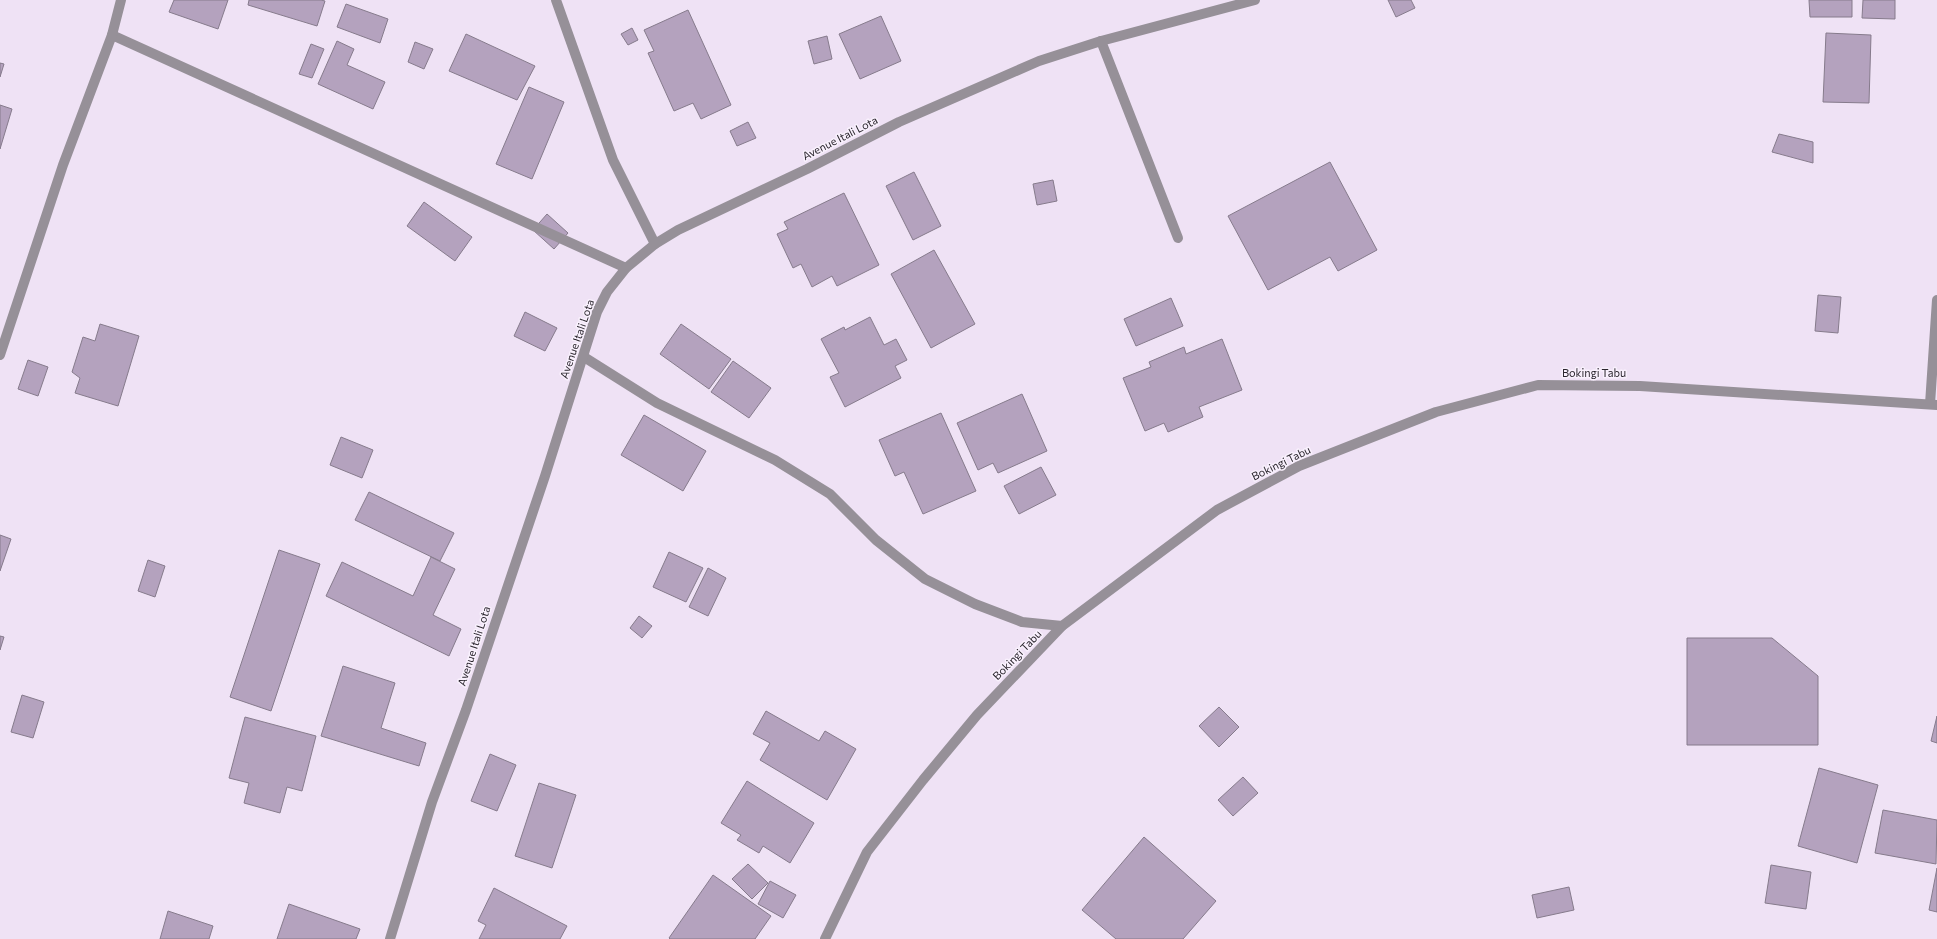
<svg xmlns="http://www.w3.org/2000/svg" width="1937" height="939" viewBox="0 0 1937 939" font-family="Commissioner,sans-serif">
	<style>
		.building { fill: #b4a2be; stroke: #867b8c }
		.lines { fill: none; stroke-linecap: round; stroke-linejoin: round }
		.minor { stroke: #969098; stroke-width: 10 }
		.labels { text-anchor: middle; stroke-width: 3; stroke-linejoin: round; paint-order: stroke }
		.street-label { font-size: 11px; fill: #2a252d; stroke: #f9f1fd }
	</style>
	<rect width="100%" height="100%" fill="#efe2f5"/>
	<g class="building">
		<polygon points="174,0 228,0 218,29 169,12"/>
		<polygon points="249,0 321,0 325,1 317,26 248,5"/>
		<polygon points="1388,0 1411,0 1415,8 1396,17"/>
		<polygon points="1809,0 1852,0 1852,17 1810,17"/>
		<polygon points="1863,0 1895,0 1895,19 1862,18"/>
		<polygon points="346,4 388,19 380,43 337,27"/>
		<polygon points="688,10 731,105 701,119 693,103 674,111 648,53 654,51 644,30"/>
		<polygon points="881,16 901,61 860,79 839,34"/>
		<polygon points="632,28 638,40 628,45 621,34"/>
		<polygon points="1826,33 1871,35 1869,103 1823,102"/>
		<polygon points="466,34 535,66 517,100 449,71"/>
		<polygon points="827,36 832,59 814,64 808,41"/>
		<polygon points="337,41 354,49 347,65 385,82 373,109 318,84"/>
		<polygon points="415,42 433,49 424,69 408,62"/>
		<polygon points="311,44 324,49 312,78 299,74"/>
		<polygon points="0,63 4,64 0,77"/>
		<polygon points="529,87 564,102 532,179 496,164"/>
		<polygon points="0,105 12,109 0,149"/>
		<polygon points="748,122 756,138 737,146 730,131"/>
		<polygon points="1779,134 1813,142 1813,163 1772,152"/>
		<polygon points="1330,162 1377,250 1338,271 1330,257 1268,290 1228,216"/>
		<polygon points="914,172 941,226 913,240 886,186"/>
		<polygon points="1053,180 1057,201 1037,205 1033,184"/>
		<polygon points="844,193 879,265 837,286 832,276 812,287 801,264 793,268 777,234 788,229 784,222"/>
		<polygon points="424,202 472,237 455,261 407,226"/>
		<polygon points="547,214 568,233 554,249 533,230"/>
		<polygon points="934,250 975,324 931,348 891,274"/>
		<polygon points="1818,295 1841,297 1838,333 1815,331"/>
		<polygon points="1171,298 1183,326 1136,346 1124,319"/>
		<polygon points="525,312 557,328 545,351 514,336"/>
		<polygon points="870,317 884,345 896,339 907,360 895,366 901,378 845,407 830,377 839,373 821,339 844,327 845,330"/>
		<polygon points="100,324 139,336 118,406 75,393 80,378 72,372 83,337 95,341"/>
		<polygon points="681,324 731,359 709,389 660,354"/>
		<polygon points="1222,339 1242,390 1199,407 1203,417 1168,432 1164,423 1145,431 1123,378 1151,367 1149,362 1184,347 1186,354"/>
		<polygon points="28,360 48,367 38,396 18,389"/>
		<polygon points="733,361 771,388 749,418 711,392"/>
		<polygon points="1022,394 1047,451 998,473 993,463 978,470 957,423"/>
		<polygon points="941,413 976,491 923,514 904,472 895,476 879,440"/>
		<polygon points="644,415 706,451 683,491 621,455"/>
		<polygon points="341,437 373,450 362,478 330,465"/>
		<polygon points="1041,467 1056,495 1019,514 1004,486"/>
		<polygon points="369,492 454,533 440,561 355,520"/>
		<polygon points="0,535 11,539 0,571"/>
		<polygon points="279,550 320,564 271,711 230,697"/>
		<polygon points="669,552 703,568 686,602 653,587"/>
		<polygon points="431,557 455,569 433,615 461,629 449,656 326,596 342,562 413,596"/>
		<polygon points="148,560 165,566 155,597 138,591"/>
		<polygon points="708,568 726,578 708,616 689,607"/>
		<polygon points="639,616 652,626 642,638 630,628"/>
		<polygon points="0,636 4,637 0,650"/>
		<polygon points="1687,638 1772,638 1818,676 1818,745 1687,745"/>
		<polygon points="343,666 395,683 381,728 426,743 419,766 321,736"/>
		<polygon points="22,695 44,702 33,738 11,732"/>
		<polygon points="1219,707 1239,727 1219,747 1199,726"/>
		<polygon points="766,711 819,741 825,731 856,749 827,800 760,760 770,743 753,734"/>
		<polygon points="1937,716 1937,743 1931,741"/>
		<polygon points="245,717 316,736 302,791 287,787 280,813 244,803 249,783 229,778"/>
		<polygon points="490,754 516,765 497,811 471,801"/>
		<polygon points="1819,768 1878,785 1857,863 1798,846"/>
		<polygon points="1243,777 1258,793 1233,816 1218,800"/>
		<polygon points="747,781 814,823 790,863 763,846 759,853 737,840 741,835 721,823"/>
		<polygon points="539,783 576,795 552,868 515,856"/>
		<polygon points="1883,810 1937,820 1936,864 1875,853"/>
		<polygon points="1144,837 1216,901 1183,939 1116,939 1082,910"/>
		<polygon points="748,864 768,883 752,899 732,879"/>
		<polygon points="1771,865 1811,872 1806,909 1765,903"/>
		<polygon points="1937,868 1937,912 1929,910"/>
		<polygon points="713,875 771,916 755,939 670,939 669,938"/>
		<polygon points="770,881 796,895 783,918 758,904"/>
		<polygon points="1569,887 1574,910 1537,918 1532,895"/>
		<polygon points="494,888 567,926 560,939 479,939 486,925 478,921"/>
		<polygon points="289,904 360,929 356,939 277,939"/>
		<polygon points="168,911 213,926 209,939 160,939"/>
	</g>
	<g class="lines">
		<g class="minor">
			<polyline points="556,0 613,160 655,244"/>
			<polyline points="112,35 626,268"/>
			<polyline points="1101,41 1178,238"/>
			<polyline points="0,355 63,165 112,35 121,0"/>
			<polyline points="584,357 657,403 775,460 830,494 876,540 925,579 975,604 1022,622 1062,626"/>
			<polyline points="1930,404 1937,300"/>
			<polyline points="390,939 432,802 466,710 545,476 597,312 607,292 626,268 655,244 678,230 807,169 899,122 1039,61 1101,41 1255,0"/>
			<polyline points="825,939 867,852 923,780 977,715 1062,626 1217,510 1299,466 1436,412 1538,385 1640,386 1937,405"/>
		</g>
	</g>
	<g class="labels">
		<g class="street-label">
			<text transform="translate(840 138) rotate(-27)" y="4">Avenue Itali Lota</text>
			<text transform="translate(577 339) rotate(-71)" y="4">Avenue Itali Lota</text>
			<text x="1594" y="377">Bokingi Tabu</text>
			<text transform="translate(1281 463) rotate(-26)" y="4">Bokingi Tabu</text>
			<text transform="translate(474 646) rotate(-72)" y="4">Avenue Itali Lota</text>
			<text transform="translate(1017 655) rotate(-46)" y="4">Bokingi Tabu</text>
		</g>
	</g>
</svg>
